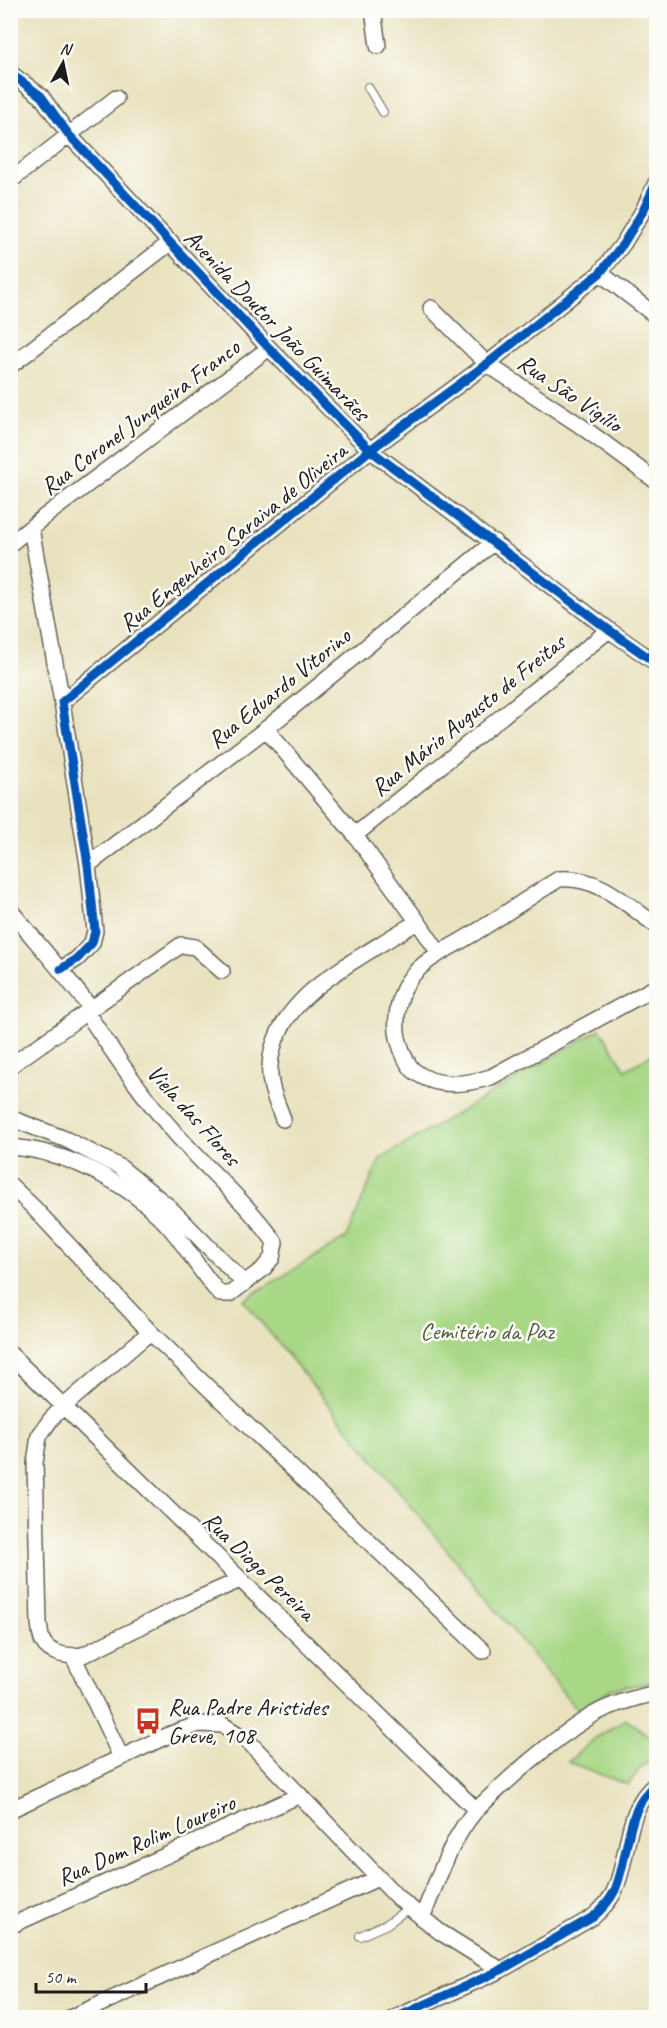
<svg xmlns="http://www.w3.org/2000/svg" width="667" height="2028" viewBox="0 0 667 2028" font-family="Caveat,sans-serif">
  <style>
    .green { fill: #a8d886; stroke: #627a51; stroke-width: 1.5 }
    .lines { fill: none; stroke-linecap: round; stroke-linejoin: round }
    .service-casing { stroke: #646155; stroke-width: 10 }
    .minor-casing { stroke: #646155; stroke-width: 18 }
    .service { stroke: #fff; stroke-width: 8 }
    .minor { stroke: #fff; stroke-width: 15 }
    .cycleway-casing { stroke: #fdfcf7; stroke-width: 13 }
    .cycleway { stroke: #0057b8; stroke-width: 9 }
    .labels { text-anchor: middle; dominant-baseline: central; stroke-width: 5; stroke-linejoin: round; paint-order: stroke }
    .street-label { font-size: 24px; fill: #1c1c1c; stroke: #fdfcf7 }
    .park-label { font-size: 24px; fill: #4d5e41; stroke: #fdfcf7 }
    .poi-label { font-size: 24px; fill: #1c1c1c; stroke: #fdfcf7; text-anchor: start }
  </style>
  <rect width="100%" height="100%" fill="#fdfcf7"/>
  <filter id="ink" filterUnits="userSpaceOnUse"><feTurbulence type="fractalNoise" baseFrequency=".0167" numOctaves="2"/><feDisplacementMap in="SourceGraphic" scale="12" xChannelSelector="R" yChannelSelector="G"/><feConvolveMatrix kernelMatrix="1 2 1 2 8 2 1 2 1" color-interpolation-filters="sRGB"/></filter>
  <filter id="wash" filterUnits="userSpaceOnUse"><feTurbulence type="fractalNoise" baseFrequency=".008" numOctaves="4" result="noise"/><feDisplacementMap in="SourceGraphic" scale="24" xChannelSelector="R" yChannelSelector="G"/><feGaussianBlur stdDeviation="1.35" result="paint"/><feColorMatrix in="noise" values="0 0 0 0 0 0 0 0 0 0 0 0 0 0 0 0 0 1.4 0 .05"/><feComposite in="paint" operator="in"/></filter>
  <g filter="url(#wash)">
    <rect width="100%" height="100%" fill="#e9e2bf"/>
    <!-- green -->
    <path class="green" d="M600,1029l26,41 30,-18v630l-46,7 -31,23 -336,-412 103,-62 34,-79z
      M626,1719l30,22v15l-15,11 -13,18 -60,-23 26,-23z"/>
  </g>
  <g filter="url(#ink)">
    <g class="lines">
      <!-- service casing -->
      <g class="service-casing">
        <path id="service" d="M368,87l15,25
          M360,1936l27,-12 23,-17"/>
      </g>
      <!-- minor casing -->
      <g class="minor-casing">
        <path id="minor" d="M373,10l5,36
          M10,73l31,23 28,39 200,213 101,102 239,180 47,33
          M10,181l106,-83
          M600,273l56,43
          M431,308l56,56 91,60 78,57
          M10,366l161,-124
          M31,528l31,174
          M10,544l34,-27 225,-169
          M266,729l89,106 63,87
          M355,835l254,-205
          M88,865l178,-136 228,-187
          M10,910c27,33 55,64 81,99l-81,57
          M656,925c-32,-22 -57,-49 -97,-46 -30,18 -58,38 -88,56 -21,13 -45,23 -60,42 -12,15 -17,42 -13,61 3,11 7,24 15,32 22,19 52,15 78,7l165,-90
          M61,969l16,-10 15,-16 3,-12 -7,-66 -26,-163 308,-252 117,-86 113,-91 23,-29 20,-33 13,-28
          M91,1009l90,-64 14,2 27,24
          M10,1118l55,21 55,28 48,39 76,77
          M283,1119c-6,-17 -15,-34 -13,-53 3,-53 52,-86 93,-111 18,-11 36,-23 55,-33l21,31
          M10,1147c60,4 129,41 166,88 15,19 27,41 44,59h10l33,-25 9,-11 3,-16c-29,-40 -66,-71 -99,-108 -34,-38 -61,-79 -89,-121
          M10,1185l23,22 117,125 333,319
          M150,1332l-87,75 -12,12 -12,17 -4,27 4,160c1,6 1,13 4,19 7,13 27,15 40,13l105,-52 52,-23
          M10,1354l466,456
          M73,1656l48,101
          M10,1810l161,-76 28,-10 24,1 24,15 150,157 43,35 61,38
          M422,1918c15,-36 28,-78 54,-108 36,-34 73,-68 115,-94 20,-12 43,-18 65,-23
          M10,1926l290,-131
          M70,2018l308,-140
          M395,2018l106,-48 92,-53c8,-7 16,-15 21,-25 16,-34 10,-84 42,-108"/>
      </g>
      <!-- service -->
      <use href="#service" class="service"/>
      <!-- minor -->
      <use href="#minor" class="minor"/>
      <!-- cycleway casing -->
      <g class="cycleway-casing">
        <path id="cycleway" d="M10,73l31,23 28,39 200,213 101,102 239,180 47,33
          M61,969l16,-10 15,-16 3,-12 -7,-66 -26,-163 308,-252 117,-86 113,-91 23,-29 20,-33 13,-28
          M395,2018l106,-48 92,-53c8,-7 16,-15 21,-25 16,-34 10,-84 42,-108"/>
      </g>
      <!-- cycleway -->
      <use href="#cycleway" class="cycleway"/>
    </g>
  </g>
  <!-- icons -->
  <defs>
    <g id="bus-bare" transform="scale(2.07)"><path d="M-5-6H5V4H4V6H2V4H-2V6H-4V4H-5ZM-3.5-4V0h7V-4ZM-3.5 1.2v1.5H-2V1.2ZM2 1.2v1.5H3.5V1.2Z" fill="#c8321e" stroke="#fdfcf7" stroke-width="2.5" paint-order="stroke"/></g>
  </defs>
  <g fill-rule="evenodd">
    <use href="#bus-bare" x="148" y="1721"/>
  </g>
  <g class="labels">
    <!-- street labels -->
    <g class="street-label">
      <text transform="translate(277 325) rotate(46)">Avenida Doutor João Guimarães</text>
      <text transform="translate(570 393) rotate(34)">Rua São Vigílio</text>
      <text transform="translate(140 417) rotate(-37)">Rua Coronel Junqueira Franco</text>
      <text transform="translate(233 537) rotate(-39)">Rua Engenheiro Saraiva de Oliveira</text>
      <text transform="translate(279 688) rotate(-39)">Rua Eduardo Vitorino</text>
      <text transform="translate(468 715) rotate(-39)">Rua Mário Augusto de Freitas</text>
      <text transform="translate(194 1115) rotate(48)">Viela das Flores</text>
      <text transform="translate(259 1566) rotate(44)">Rua Diogo Pereira</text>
      <text transform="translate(146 1840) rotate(-24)">Rua Dom Rolim Loureiro</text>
    </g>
    <!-- park labels -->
    <g class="park-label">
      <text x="487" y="1331">Cemitério da Paz</text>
    </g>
    <!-- poi labels -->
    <g class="poi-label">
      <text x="168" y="1707">Rua Padre Aristides<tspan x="168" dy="28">Greve, 108</tspan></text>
    </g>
  </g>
  <!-- margin -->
  <rect width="667" height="2028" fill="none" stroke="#fdfcf7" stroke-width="36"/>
  <!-- north arrow -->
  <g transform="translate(63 63) rotate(9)" stroke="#fdfcf7" stroke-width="4.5" paint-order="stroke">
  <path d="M0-4.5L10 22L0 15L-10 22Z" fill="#1c1c1c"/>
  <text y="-9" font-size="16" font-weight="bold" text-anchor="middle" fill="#1c1c1c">N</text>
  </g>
  <!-- scale -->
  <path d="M36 1983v9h110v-9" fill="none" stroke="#1c1c1c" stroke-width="3"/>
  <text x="45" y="1983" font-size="18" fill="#1c1c1c" stroke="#fdfcf7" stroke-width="4.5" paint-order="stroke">50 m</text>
</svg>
